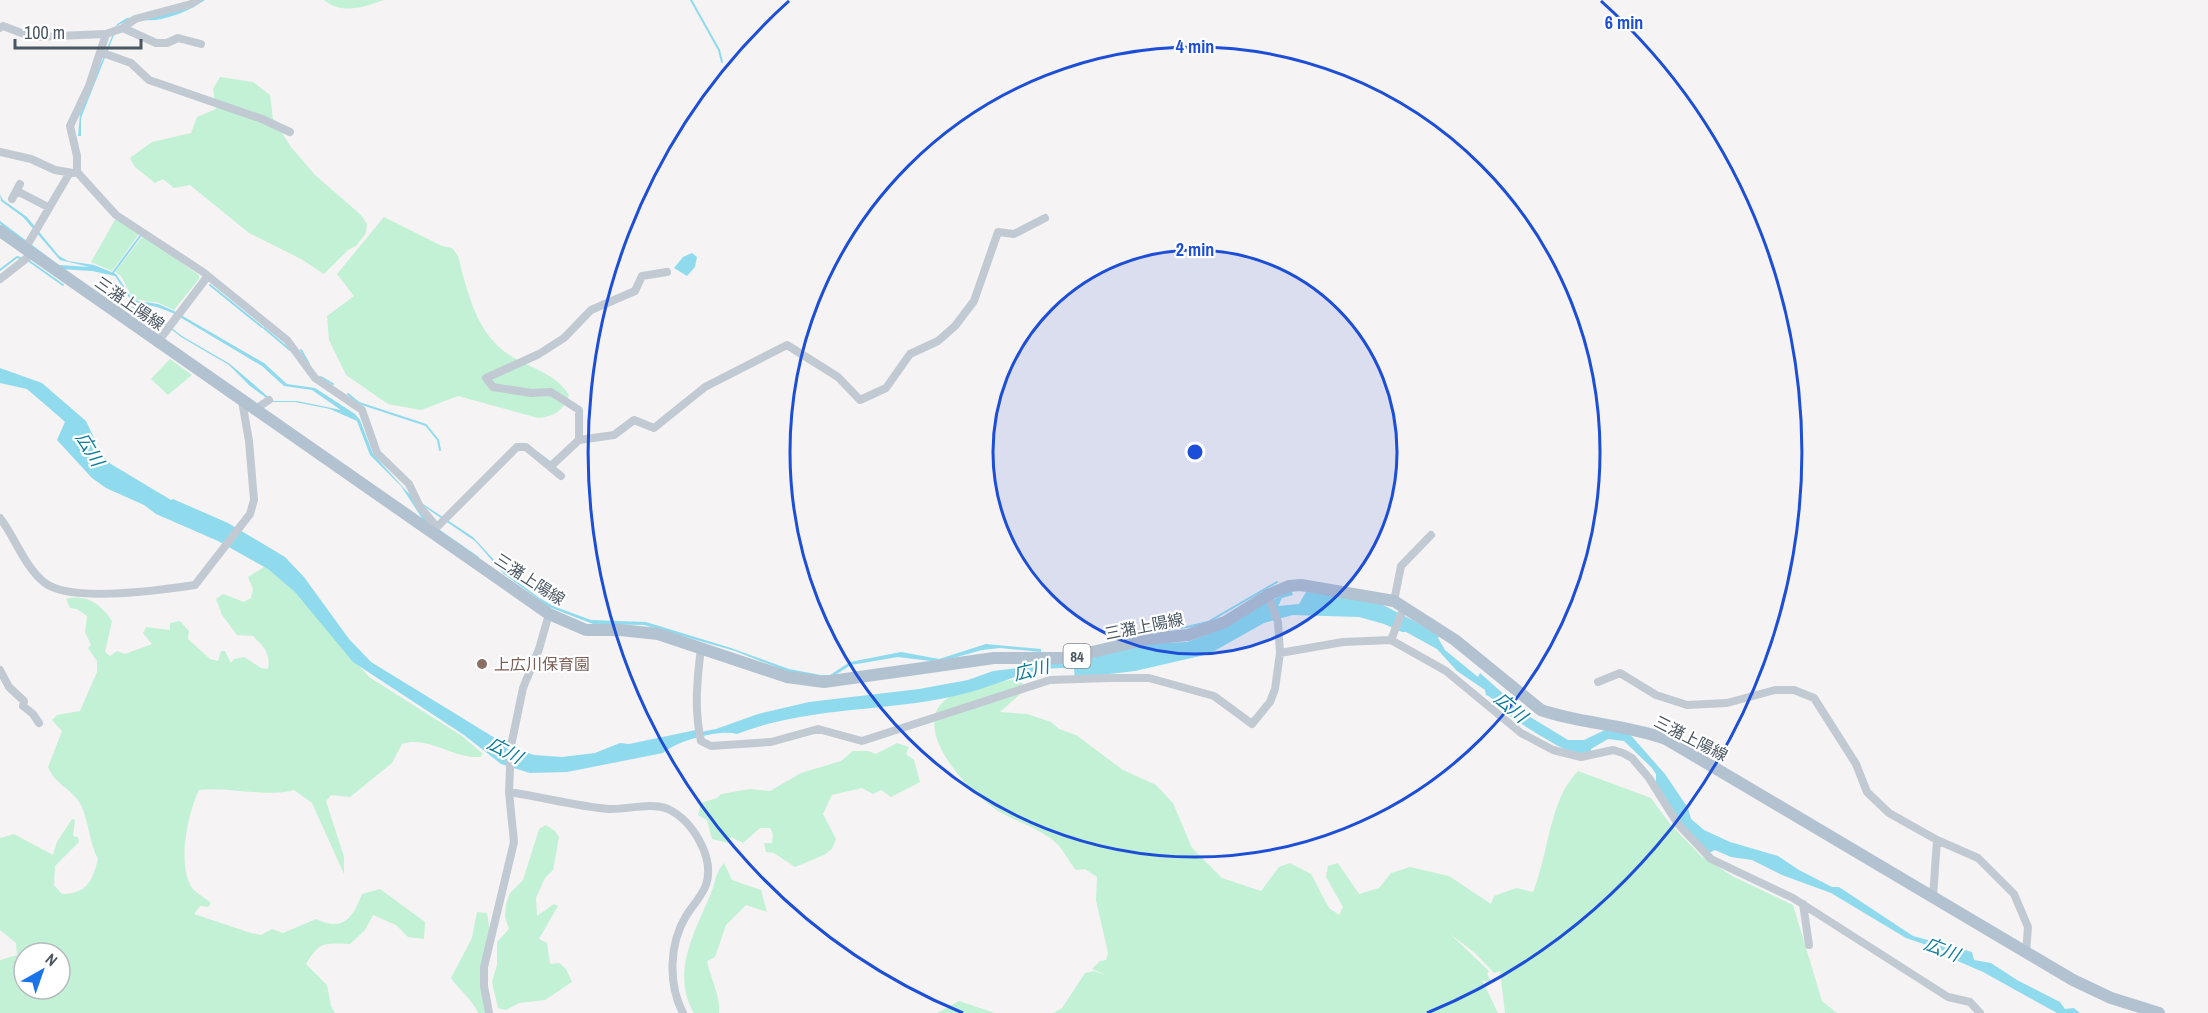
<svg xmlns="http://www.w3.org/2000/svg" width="2208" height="1013" viewBox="0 0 2208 1013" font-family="'Archivo Narrow','Noto Sans JP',sans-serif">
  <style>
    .green { fill: #c3f1d5; fill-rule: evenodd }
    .water { fill: #90daee }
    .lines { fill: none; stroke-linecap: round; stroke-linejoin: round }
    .stream { stroke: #90daee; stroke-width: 2 }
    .minor { stroke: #c1cad2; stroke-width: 8 }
    .primary { stroke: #b3c2d1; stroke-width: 12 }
    .ring { fill: none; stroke: #1d4ed8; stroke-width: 3 }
    .education-dot { fill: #8d6e63; stroke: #fff; stroke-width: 2 }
    .labels { text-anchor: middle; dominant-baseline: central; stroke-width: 4.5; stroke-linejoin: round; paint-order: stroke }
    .shield { fill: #fff; stroke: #808990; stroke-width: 1.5 }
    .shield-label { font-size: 15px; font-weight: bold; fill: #4a5661 }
    .street-label { font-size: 16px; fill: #4a5661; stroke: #fff }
    .education-label { font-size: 16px; fill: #785e54; stroke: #fff; text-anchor: start }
    .water-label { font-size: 18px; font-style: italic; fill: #0c7c9b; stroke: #fff }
    .centre { fill: #1d4ed8; stroke: #fff; stroke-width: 3 }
    .ring-label { font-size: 18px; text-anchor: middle; font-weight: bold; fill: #1d4ed8; stroke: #fff; stroke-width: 4.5; stroke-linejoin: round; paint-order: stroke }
  </style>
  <rect width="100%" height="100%" fill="#f5f3f3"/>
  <!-- green -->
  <path class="green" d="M324,0h60c-20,7 -42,15 -60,0z
    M220,77l33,5 17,13 3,24 18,28 24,28 46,40 6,9 -1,9 -10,13 -8,4 -24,24 -23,-15 -52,-26 -59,-48 -16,3 -11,-9 -8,4 -20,-16 -5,-9 22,-16 39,-9 6,-16 19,-8 -3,-20z
    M384,217l58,29 10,2 6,8c11,42 20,85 62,105 19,10 37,15 49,34 -5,15 -15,22 -31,23l-80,-22 -37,14 -33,-6 -42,-29 -17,-35 -2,-24 27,-20 -17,-22z
    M116,218l23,16 -27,37 -21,-9z
    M143,236l56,39v4l-25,31 -15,-7 -26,-4 -12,-23 -6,-4z
    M170,359l22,16 -24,20 -17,-16z
    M269,564l62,63 14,23 24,27 93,59 21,18 -3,3c-27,2 -52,-22 -78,-13l-10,19 -42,34 -19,-2 -5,6 18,56v17l-32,-71 -18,-13c-30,8 -64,-4 -95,0 -11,22 -23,78 -6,99 4,5 13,9 18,14l-3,4 -8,-1 -6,8 57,19 10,2 11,-6 11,4 33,-14c27,13 37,-1 46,-25l18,-5 45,33 -1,17 -16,-2 -12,-12 -23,-10 -8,15 -15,14c-26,-1 -30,-3 -44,20l21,21 4,21 4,7h-335v-53l17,-5 -1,-12 -16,-13v-92l14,-4 39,21 4,-13 15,-23 3,1 -2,16 5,1 1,5 -24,24 -1,19 8,9c24,0 30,-12 36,-35 -9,-17 -9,-37 -17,-54 -9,-17 -26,-20 -33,-38l14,-36 -10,-11 5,-5 23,-4 17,-39v-11l-9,-13 3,-3 -6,-13 2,-16 -10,-7 -7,-1 -4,-9c20,-6 36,6 46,22l-7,31 5,4 7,-5 8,3 27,-10 -9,-11 3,-6 24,3v-7l10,-2 9,10 -1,8 22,20 8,2 3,-10h4l6,12 3,-4 10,-2 17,11 7,1c3,-16 -4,-22 -15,-33l-16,-1 -15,-20 -6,-16 7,-5 21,8 7,-4 2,-9 -5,-12zM24,953h36v36h-36z
    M1017,679l10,9 -27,24 27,2 24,8 8,7 17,6 47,35 33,15 17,18 19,45 30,30 39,13 18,-24 11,-4 21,11 18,34 10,7 4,-8 -17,-30 2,-11 10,-3 21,31 20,-6 12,-15 19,-6 39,9 42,28 3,-8 22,-8 17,4c16,-39 16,-92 45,-121l73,27 19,26 31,32 33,21 59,28 29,96 15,12h-332l-5,-42 -6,2 -19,-20 -25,-19 39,37 -2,3 5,9 -10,-3 16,33h-445l9,-5 23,-35 9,-2 12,4 -14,-6 8,-8 6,-1 2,-7 -12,-53 1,-23 -12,-8 -9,1c-8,-9 -13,-22 -22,-29 -17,-13 -34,-18 -52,-28 -28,-15 -88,-77 -61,-109 16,-19 52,-21 76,-25z
    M897,743l12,4 -3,7 8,6 6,22 -29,15 -10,-7 -8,4 -11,-6 -30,7 -9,19 13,25 -4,10 -8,6 -29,12 -21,-14 -8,-1 -2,-9h8l1,-9 -3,-6h-10l-17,15 -12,-6 -3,6 -16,-4 -5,-19 -9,-5 3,-12 16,-5 4,-4 29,-5 20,2 31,-18 40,-12 12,-10h15l8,3z
    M546,825l9,6 4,6 -6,33 -8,8 -9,20 1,18 17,-12 4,2 -19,33 8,4 3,21 9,-1 7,6 6,13 -27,18 -26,3 -13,7 -8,-2 -6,-26 5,-17v-23l12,-13 -4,-12 1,-13 4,-11 13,-13 16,-51z
    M724,863l8,17 29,10 6,22 -21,-7 -20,20 -11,32 -8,4c3,16 14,36 12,52h-25c-24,-40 2,-83 17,-120 5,-12 4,-20 13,-30z
    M477,912l10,1c5,22 0,44 0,67 0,12 6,21 5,33h-14c-5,-13 -18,-22 -27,-35l21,-40z
    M959,1001l36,12h-58z"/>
  <!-- water -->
  <path class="water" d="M200,0h5c-14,10 -32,17 -49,20 -14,1 -25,-2 -38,5l-37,93v18h-3l2,-22 37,-90 10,-6 28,-1z
    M0,194l3,6 24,17 32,39 9,5 26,4 22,9 17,26 25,4 16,7 90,52 23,21 28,4 40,26 5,6 13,34 38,42 62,41 34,37 31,23 15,9 38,14 55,2 85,26 58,21 32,6h9l20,-13 51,-10 38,7 47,-15 55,5v3l-41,-4 -18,2 -43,12 -41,-5 -47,8 -19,12 -41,-4 -56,-22 -91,-26 -51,-1 -44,-17 -45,-33 -29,-33 -62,-42 17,24 49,34 -1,2 -53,-36 -24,-37 -31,-31 -13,-34 -27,-12 -35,-7h-23l-22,-16 -21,-21 -48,-28 -28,-22 -56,-19 57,18 28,22 48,28 43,37h24l44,9 -29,-20 -28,-4 -22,-20 -89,-53 -16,-6 -25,-5 -17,-26 -23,-5 -32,-2 -60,-45v-3l59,44 31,2 -30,-7 -37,-43 -22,-16z
    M692,253l5,4 -2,10 -8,9 -13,-8 9,-11z
    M0,368l42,15 44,38 16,34 9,9 60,36 2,-1 55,24 57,34 19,20 45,62 22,23 137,84 26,9 28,2 33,-4 25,-10 9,1 67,-14 5,2 15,-3 42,-15 51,-12 110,-13 49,-9 25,-9 89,-11 61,-16 44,-2 27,-10 49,-29h5l23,-13 2,5 -11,3 -4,8 21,-2 7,-12 65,7 69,35 -2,4 7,12 33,27 2,-4 47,42 41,25h16l25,-12 18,3 38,43 23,34 3,11 13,11 26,12 48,14 21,14 33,17h7l74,49 59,16 2,8 17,3 26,17 43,22 5,7 9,-1 6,5h-23l-74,-41 -30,-13 -6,-7 -41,-14 -75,-45 -49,-18 -30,-15 -21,-3 -16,-7 -6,3 -32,-35 -21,-34v-10l-5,-7 -27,-26 -16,-2 -17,10v3c-4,1 -10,2 -14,2 -11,-1 -63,-34 -74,-43 -6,-5 -9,-13 -17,-16l-1,-5 -28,-19 -20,-22 -31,-17h-4l-18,-8 -25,-7 -66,-2 -29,8 -55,31 -74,17 -60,7 -1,-9c-37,-6 -72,15 -107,24 -76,20 -156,12 -230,41 -18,-5 -60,7 -74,19l-96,19 -37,1 -29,-9 -37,-29 -111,-73 -58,-70 -27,-23 -50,-28 -62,-27 -12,-9 -38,-17 -14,-10 -35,-38 8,-18 -2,-2 -36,-31 -27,-6z"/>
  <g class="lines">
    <!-- stream -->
    <path class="stream" d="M691,0l28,50 3,12
      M29,261l34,24
      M0,270l17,-13 6,2
      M112,274l29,-39
      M210,285l52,42
      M264,328l26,22
      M301,350l8,14
      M321,377l12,7
      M348,394l11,9 67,22 12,15 2,10
      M538,453l12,9
      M1143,632l44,-5 21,-5 69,-40"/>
    <!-- minor -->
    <path class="minor" d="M0,28l3,-2 29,11 74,-3 17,-6 12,-9 56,-15 6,-4
      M123,28l33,15h11l11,-5 23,6
      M106,34l-17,52 -19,40 7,30v16l39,43 87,57 84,68 28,38 47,32 15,43 32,31 11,23 17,20
      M100,52l31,11 18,17 113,39 28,13
      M0,152l31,7 24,11 18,3
      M17,191l31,16
      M12,199l8,-15
      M25,249l44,-75
      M0,279l32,-25
      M157,343l50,-66
      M254,410l15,-10
      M579,440v-30l-28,-18 -20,1 -38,-6 -7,-9 53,-24 25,-16 27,-28 44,-19 7,-15 25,-4
      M551,466l28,-26 35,-5 20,-15 20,8 51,-41 82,-42 51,32 22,23 26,-12 24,-34 28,-13 17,-15 19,-25 24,-69 16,2 31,-16
      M0,518c15,19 25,50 45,65 27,20 117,7 150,2l55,-71 4,-14 -5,-59 -7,-40
      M434,530l83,-83h9l35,29
      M1394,601l7,-35 30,-31
      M1391,640l13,-33
      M701,648c-4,32 -7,62 0,93l10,5 60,-4 47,-13 44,12 188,-61 59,-2h40l65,18 38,28 18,-22 5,-13 5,-36 -2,-31 -10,-27
      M1280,653l63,-11 48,-2 55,31 75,62 32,17 28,7 32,-7 10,3 9,5 17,20 29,46 33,35 82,39 155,99 22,5 10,11
      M0,670l9,17 15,14 -1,5 10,8 6,9
      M1598,682l22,-9 36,22 31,10 40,-2 48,-13h19l20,8 42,66 11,28 22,21 48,27 41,18 36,36 14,33 -2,26
      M509,792c33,5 66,14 99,17 18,1 43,-7 60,0 25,12 47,49 38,76 -4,11 -14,21 -20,31 -17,28 -18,68 -3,97
      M1933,897l4,-57
      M1803,904l6,41
      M489,1013l-5,-27v-19l30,-125 -5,-50 2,-46 12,-58 16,-39 10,-35"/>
    <!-- primary -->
    <path class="primary" d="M0,231l549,383 37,16h34l38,4 129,43 37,5 170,-24h72l82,-19 40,-4 37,-13 43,-27 21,-9 12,-1 93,16 61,39 86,70c40,14 84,14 125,29l407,241 38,18 48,15"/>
  </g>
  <!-- distance rings -->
  <circle cx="1195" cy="452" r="202" fill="#1d4ed8" fill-opacity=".12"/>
  <g class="ring">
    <circle cx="1195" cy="452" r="202"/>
    <circle cx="1195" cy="452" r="405"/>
    <path d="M963 1013A607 607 0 0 1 789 1M1601 1A607 607 0 0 1 1427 1013"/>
  </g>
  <!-- markers -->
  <circle class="education-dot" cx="482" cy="664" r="6"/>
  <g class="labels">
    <!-- shield labels -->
    <rect class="shield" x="1063.5" y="644" width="27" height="24" rx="4.5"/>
    <g class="shield-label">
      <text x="1077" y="656">84</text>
    </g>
    <!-- street labels -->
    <g class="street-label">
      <text transform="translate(130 303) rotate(35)">三潴上陽線</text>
      <text transform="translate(530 579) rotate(33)">三潴上陽線</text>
      <text transform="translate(1144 626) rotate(-11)">三潴上陽線</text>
      <text transform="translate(1691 738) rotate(27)">三潴上陽線</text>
    </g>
    <!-- education labels -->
    <g class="education-label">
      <text x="494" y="664">上広川保育園</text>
    </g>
    <!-- water labels -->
    <g class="water-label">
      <text transform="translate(90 449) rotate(59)">広川</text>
      <text transform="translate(1031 670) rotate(-13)">広川</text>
      <text transform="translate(1511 707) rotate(40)">広川</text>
      <text transform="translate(505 750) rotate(28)">広川</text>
      <text transform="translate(1942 949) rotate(21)">広川</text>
    </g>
  </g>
  <circle cx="1195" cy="452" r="9" class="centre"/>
  <g class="ring-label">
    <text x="1624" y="29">6 min</text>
    <text x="1195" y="53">4 min</text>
    <text x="1195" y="256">2 min</text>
  </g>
  <!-- north arrow -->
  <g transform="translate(42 971) rotate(40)"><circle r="28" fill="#ffffff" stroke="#b7bbc0" stroke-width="1.5"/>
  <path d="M0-4.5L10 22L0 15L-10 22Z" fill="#1a73e8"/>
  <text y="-9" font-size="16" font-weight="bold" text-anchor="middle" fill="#4a5661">N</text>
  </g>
  <!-- scale -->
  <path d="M15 39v9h126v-9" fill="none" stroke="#4a5661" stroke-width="3"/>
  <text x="24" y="39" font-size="18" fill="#4a5661" stroke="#ffffff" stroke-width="4.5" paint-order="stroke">100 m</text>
</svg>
